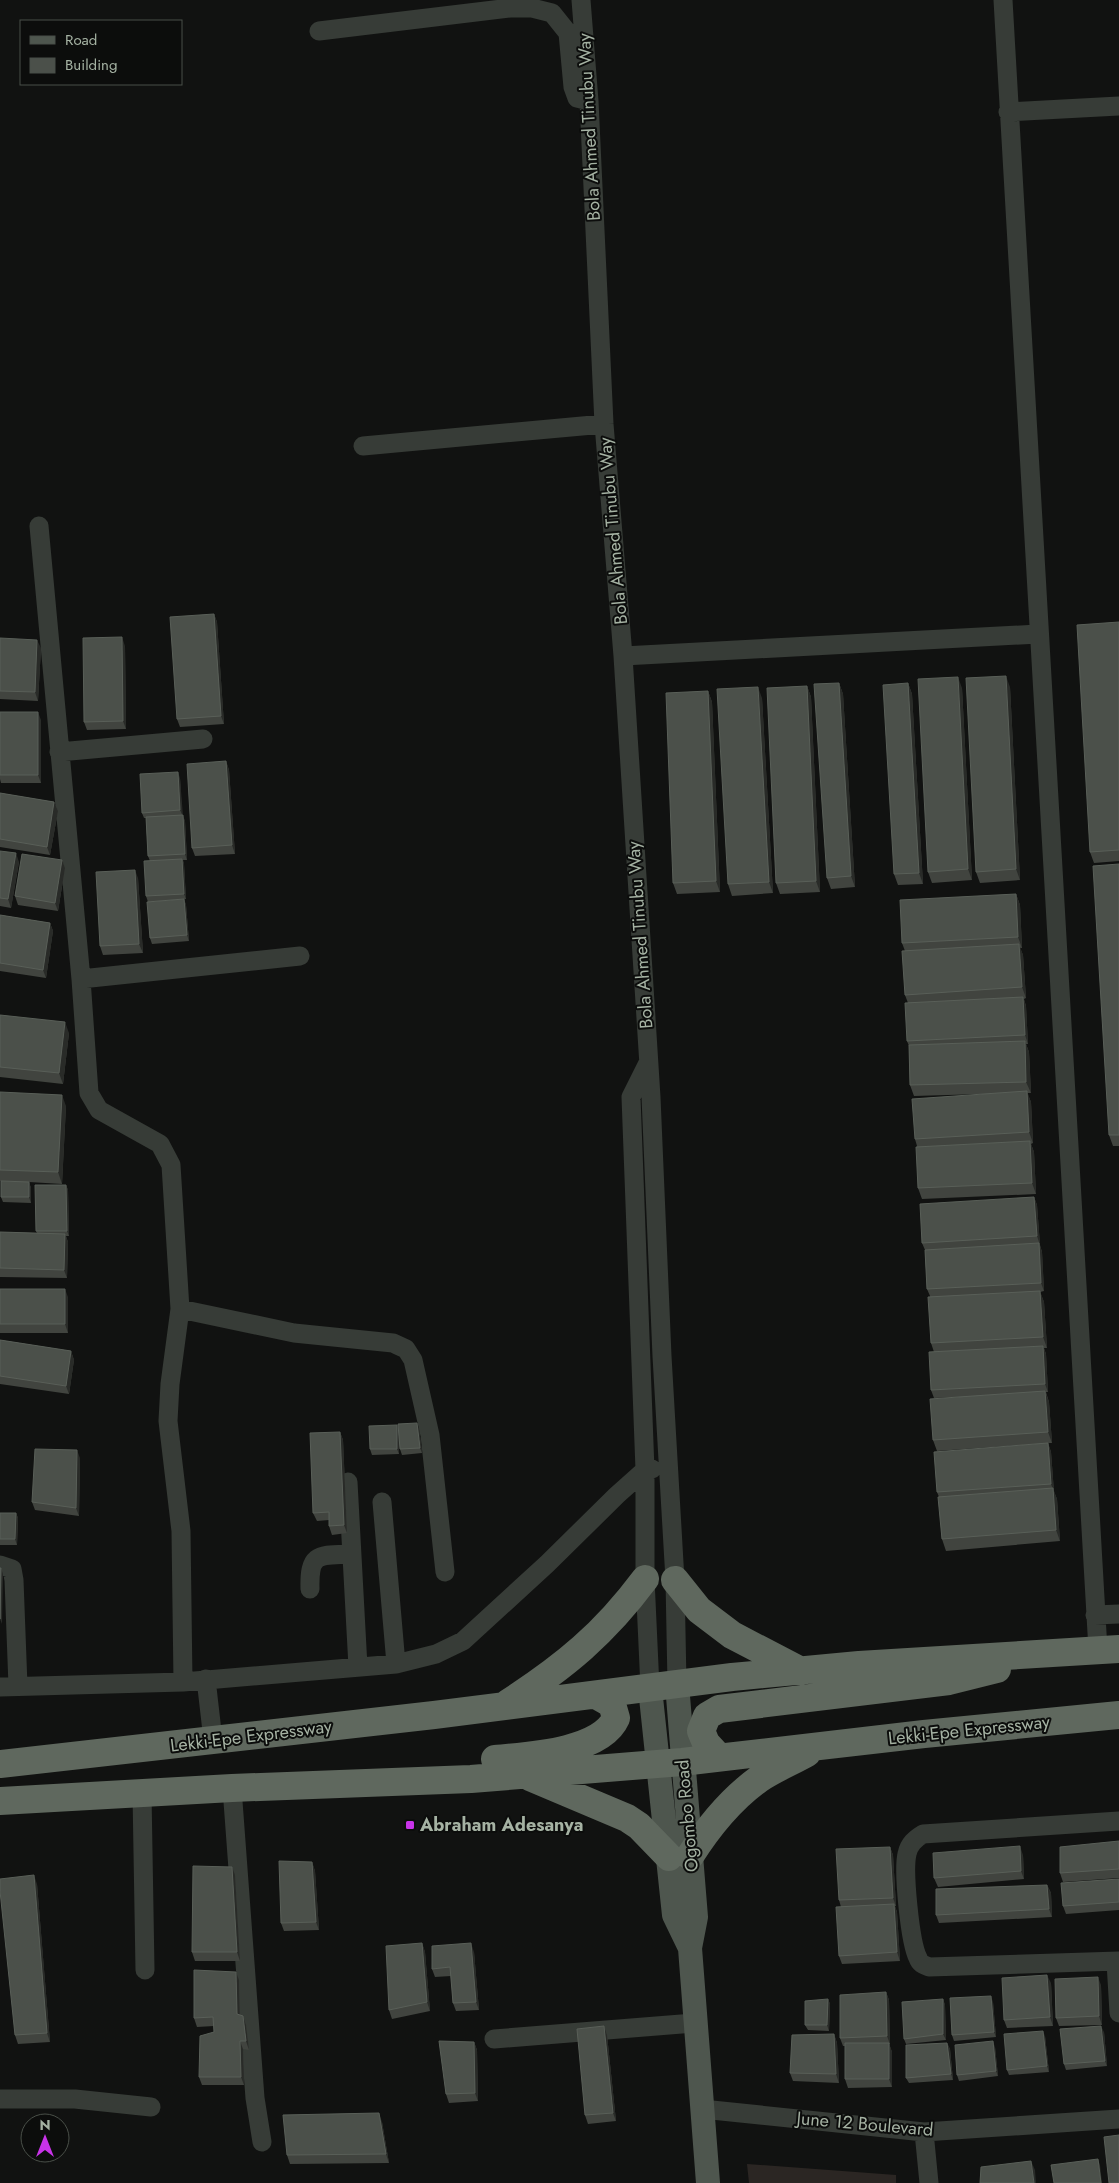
<svg xmlns="http://www.w3.org/2000/svg" width="1119" height="2183" viewBox="0 0 1119 2183" font-family="Jost,sans-serif">
  <style>
    .green { fill: #2b2623 }
    .lines { fill: none; stroke-linecap: round; stroke-linejoin: round }
    .minor { stroke: #373c37; stroke-width: 19 }
    .major { stroke: #4e564e; stroke-width: 24 }
    .highway { stroke: #5f685e; stroke-width: 28 }
    .wall { fill: #41443f }
    .shaded-wall { fill: #292b28 }
    .building { fill: #4b504a; stroke: #595f58 }
    .poi-dot { fill: #c833e8; stroke: #0c0d0c; stroke-width: 2 }
    .labels { text-anchor: middle; dominant-baseline: central; stroke-width: 4; stroke-linejoin: round; paint-order: stroke }
    .street-label { font-size: 18px; fill: #a5b2a3; stroke: #0c0d0c }
    .poi-label { font-size: 18px; font-weight: bold; fill: #a5b2a3; stroke: #0c0d0c; text-anchor: start }
  </style>
  <rect width="100%" height="100%" fill="#111211"/>
  <!-- green -->
  <path class="green" d="M747,2164l149,11v8h-147z"/>
  <g class="lines">
    <!-- minor -->
    <path class="minor" d="M581,0l8,101 15,323 19,232 28,441 11,259 13,224 2,104
      M1003,0l95,1650
      M319,31l191,-23h22l20,5 16,20 5,54 4,11 12,3
      M1008,112l111,-6
      M363,446l241,-22
      M39,526l42,453 8,114 10,17 61,34 11,21 9,144 -10,75 -2,37 13,110 2,151
      M623,656l415,-22
      M59,752l144,-13
      M81,979l219,-23
      M648,1063l-17,34 14,373v109l5,109
      M180,1309l114,24 99,10 13,6 7,11 17,75 15,137
      M348,1482l10,185
      M382,1502l14,162 40,-10 27,-13 84,-77 70,-69 28,-25 7,-1
      M0,1565l12,4 2,11 4,106
      M310,1589c-1,-36 8,-34 40,-35
      M1095,1615l24,-1
      M206,1679l7,61
      M0,1687l183,-5 213,-18
      M232,1788l23,310 7,44
      M142,1793l3,177
      M1119,1821l-196,13c-8,5 -14,10 -16,20 -4,17 3,89 11,104 2,6 6,7 11,9l190,-6
      M1116,1962l3,51
      M494,2039l200,-16
      M0,2099h75l76,8
      M702,2109l222,23 195,-13
      M924,2132l5,51"/>
    <!-- major -->
    <path class="major" d="M677,1684l19,233 -6,31 18,235
      M650,1688l24,227 16,33"/>
    <!-- highway -->
    <path class="highway" d="M675,1580l24,30 33,25 69,36
      M508,1703c57,-37 96,-69 137,-124
      M718,1756l-12,-13 -5,-12 6,-15 12,-7 230,-28 48,-12
      M495,1759c33,-3 106,-7 121,-41l-4,-14 -16,-9
      M0,1764l434,-49 298,-38 127,-12 260,-16
      M530,1777l97,41 12,8 30,31
      M0,1801l232,-13 239,-9 211,-17 242,-28 195,-19
      M690,1856c19,-30 41,-57 69,-77 15,-10 32,-17 48,-26"/>
  </g>
  <!-- wall -->
  <path class="wall" d="M214,614l3,8 7,102 -44,3 -3,-8z
    M1119,622v239l-25,2 -4,-11z
    M0,638l41,10 -3,53 -38,-2z
    M125,646l1,83 -39,1 -3,-8z
    M839,683l4,11 12,193 -24,2 -4,-11z
    M908,683l4,11 11,190 -25,1 -4,-11z
    M807,686l4,11 9,195 -40,2 -4,-11z
    M1010,687l10,193 -40,3 -4,-11z
    M962,688l10,192 -40,3 -4,-11z
    M708,691l4,11 8,190 -43,2 -4,-11z
    M762,698l11,195 -41,3 -4,-12z
    M0,712l41,8v63h-40l-1,-4z
    M226,761l3,9 6,84 -40,2 -3,-8z
    M180,778l2,37 3,6 2,39h-4l1,4 2,35 -38,3 -2,-6 4,-35 -2,-5 -2,-38h-2l-2,-5z
    M0,793l54,9 4,9 -8,44 -50,-8z
    M0,851l19,11 -8,46 -11,-2z
    M62,860l3,8 -7,43 -40,-6 -3,-9z
    M1119,864v282h-6l-4,-11z
    M138,878l5,75 -40,2 -3,-9z
    M1016,894l4,11 2,43h-2l3,7 3,43 -2,1 2,7 2,38h-2l3,8 2,41h-4l4,9 2,41 -2,1 3,8 2,42 -114,5 -4,-11 -1,-42 -2,-7 67,-45 -68,2 -4,-11 -1,-39 -2,-5 1,-38 -3,-8v-44l-3,-8z
    M184,899l2,6 3,36 -37,3 -2,-6z
    M0,915l50,8 3,8 -7,47 -46,-7z
    M0,1015l69,18 -6,51 -63,-7z
    M0,1092l66,14 -4,78 -33,-2 2,6v15l-28,-1 -2,-5 19,-15 -20,-1z
    M66,1185l2,5 1,46h-3l2,6 -1,36 -67,-1v-45l37,1 -1,-2z
    M1034,1197l3,8 3,40 2,7 2,39 -4,1 4,10 3,46h-3l2,6 2,38h-2l3,10 3,41h-4l3,9 3,40 3,7 3,42 -114,10 -4,-12 -3,-42 -2,-5 100,-48 -100,7 -4,-11 30,-43 -29,1 -3,-8 3,-38 -3,-9 -1,-47 -3,-7 -2,-39 -3,-7z
    M0,1289l68,8v36h-68z
    M0,1340l71,11 3,9 -5,34 -69,-10z
    M419,1428l3,25 -20,2 -2,-6 -1,-14v19l-27,1 -2,-6 29,-19z
    M340,1432l3,8 4,93 -15,2 -3,-9v-6l-12,1 -4,-8z
    M80,1458l-1,58 -44,-6 -3,-8z
    M0,1513h16l2,5 -1,27h-17z
    M1119,1841v37l-56,4 -3,-9z
    M890,1847l3,8 3,51h-1l2,6 3,49 -58,3 -3,-8 2,-49 -2,-7z
    M1023,1855l1,24 -86,8 -4,-9z
    M312,1862l3,9 4,59 -35,1 -3,-8z
    M235,1875l5,86h-45l-3,-9z
    M1119,1879v31l-53,4 -3,-8z
    M37,1884l13,158 -32,2 -3,-9z
    M1047,1885l4,8 1,24 -113,6 -3,-8z
    M422,1943l3,9 5,59 -38,8 -3,-9z
    M474,1952l5,58 -23,1 -3,-8 -2,-27 -16,1 -3,-8z
    M239,1980l1,35 3,1 3,9 3,25 -6,-1 1,36h-42l-3,-8 15,-45v-6l-17,1 -3,-9z
    M1051,1983l2,43 -46,2 -3,-8z
    M1101,1985l1,40 -43,1 -3,-8z
    M886,1992l3,8 1,44h-1l3,8v35l-44,1 -3,-9v-33h-2l-3,-8z
    M828,1999l2,5 -1,27 -21,-1 -3,-5z
    M943,1999l2,6 1,35 -40,4 -2,-5z
    M993,2002l3,35 -42,4 -2,-6z
    M604,2026l3,9 9,86 -28,3 -3,-9z
    M1104,2032l3,34 -41,4 -2,-6z
    M834,2034l3,9 2,40 -46,-2 -3,-8z
    M1045,2036l4,36 -40,3 -2,-5z
    M474,2042l3,8 1,51 -29,2 -3,-9z
    M947,2043l3,6 3,31 -44,3 -3,-5z
    M995,2047l3,29 -39,5 -2,-6z
    M382,2122l7,41 -99,1 -3,-9z"/>
  <!-- shaded-wall -->
  <path class="shaded-wall" d="M214,614l3,8 7,102 -3,-8z
    M122,637l3,9 1,83 -3,-8z
    M37,640l4,8 -3,53 -3,-9z
    M1006,676l4,11 10,193 -4,-11z
    M958,677l4,11 10,192 -4,-11z
    M839,683l4,11 12,193 -4,-11z
    M908,683l4,11 11,190 -4,-11z
    M807,686l4,11 9,195 -4,-11z
    M758,687l4,11 11,195 -4,-11z
    M708,691l4,11 8,190 -4,-11z
    M38,712l3,8v63l-3,-8z
    M226,761l3,9 6,84 -3,-9z
    M178,772l2,6 3,38 -3,-6z
    M54,802l4,9 -8,44 -3,-8z
    M183,815l2,6 2,39 -2,-6z
    M16,853l3,9 -8,46 -3,-9z
    M182,859l2,5 2,35 -2,-5z
    M62,860l3,8 -7,43 -3,-8z
    M135,870l3,8 5,75 -4,-9z
    M1016,894l4,11 2,43 -4,-11z
    M184,899l2,6 3,36 -2,-6z
    M50,923l3,8 -7,47 -3,-8z
    M1019,944l4,11 3,43 -4,-11z
    M1023,997l3,9 2,38 -3,-9z
    M65,1022l4,11 -6,51 -4,-11z
    M1025,1041l4,11 2,41 -5,-11z
    M1027,1091l4,11 2,41 -4,-11z
    M62,1095l4,11 -4,78 -4,-12z
    M1030,1141l4,11 2,42 -4,-11z
    M29,1182l2,6v15l-2,-6z
    M66,1185l2,5 1,46 -2,-5z
    M1034,1197l3,8 3,40 -3,-9z
    M65,1234l3,8 -1,36 -3,-8z
    M1039,1243l3,9 2,39 -3,-8z
    M65,1289l3,8v36l-3,-9z
    M1040,1291l4,11 3,46 -4,-11z
    M1043,1346l3,8 2,38 -3,-8z
    M71,1351l3,9 -5,34 -3,-8z
    M1045,1391l4,11 3,41 -4,-11z
    M417,1423l2,5 3,25 -2,-5z
    M397,1425l2,6v23l-2,-5z
    M340,1432l3,8 4,93 -3,-8z
    M1048,1443l3,9 3,40 -3,-8z
    M77,1450l3,8 -1,58 -3,-8z
    M1053,1488l4,11 3,42 -4,-11z
    M16,1513l2,5 -1,27 -2,-6z
    M1,1568l2,6 -1,50 -2,-5z
    M1020,1846l3,9 1,24 -3,-8z
    M890,1847l3,8 3,51 -3,-8z
    M312,1862l3,9 4,59 -3,-8z
    M232,1867l3,8 5,86 -3,-9z
    M34,1875l3,9 13,158 -3,-9z
    M1047,1885l4,8 1,24 -3,-8z
    M894,1904l3,8 3,49 -3,-9z
    M422,1943l3,9 5,59 -3,-9z
    M471,1943l3,9 5,58 -3,-8z
    M236,1972l3,8 1,43 -3,-9z
    M1047,1975l4,8 2,43 -3,-9z
    M1098,1977l3,8 1,40 -3,-9z
    M886,1992l3,8 1,44 -3,-8z
    M991,1996l2,6 3,35 -2,-5z
    M828,1999l2,5 -1,27 -2,-6z
    M943,1999l2,6 1,35 -3,-6z
    M243,2016l3,9 3,25 -3,-9z
    M604,2026l3,9 9,86 -3,-8z
    M1101,2026l3,6 3,34 -2,-5z
    M1043,2031l2,5 4,36 -2,-6z
    M834,2034l3,9 2,40 -3,-9z
    M240,2041l3,8 1,36 -3,-8z
    M993,2041l2,6 3,29 -2,-5z
    M474,2042l3,8 1,51 -3,-8z
    M889,2043l3,9v35l-3,-8z
    M947,2043l3,6 3,31 -2,-6z
    M379,2113l3,9 7,41 -3,-9z
    M1098,2159l2,6 2,18h-1z
    M1031,2161l4,9 1,13h-2z"/>
  <!-- building -->
  <path class="building" d="M214,614l7,102 -44,3 -7,-102z
    M1119,622v228l-29,2 -13,-227z
    M122,637l1,84 -39,1 -1,-84z
    M0,638l37,2 -2,52 -35,-1z
    M1006,676l10,193 -40,3 -10,-194z
    M958,677l10,192 -40,3 -10,-193z
    M839,683l12,193 -24,2 -13,-194z
    M908,683l11,190 -25,1 -11,-189z
    M807,686l9,195 -40,2 -9,-195z
    M758,687l11,195 -41,2 -11,-195z
    M708,691l8,190 -43,2 -7,-190z
    M0,712h38v63h-38z
    M226,761l6,84 -40,3 -5,-84z
    M178,772l2,38 -38,3 -2,-39z
    M0,793l54,9 -7,45 -47,-8z
    M183,815l2,39 -37,2 -2,-39z
    M0,851l16,2 -8,46 -8,-1z
    M22,854l40,6 -7,43 -40,-7z
    M182,859l2,35 -38,2 -2,-35z
    M1119,864v271h-10l-16,-269z
    M135,870l4,74 -39,2 -4,-74z
    M1016,894l2,43 -116,6 -2,-43z
    M184,899l3,36 -37,3 -3,-36z
    M0,915l50,8 -7,47 -43,-7z
    M1019,944l3,43 -117,8 -3,-44z
    M1023,997l2,38 -118,6 -2,-38z
    M0,1015l65,7 -6,51 -59,-6z
    M1025,1041l1,41 -116,3 -1,-40z
    M1027,1091l2,41 -114,7 -3,-40z
    M0,1092l62,3 -4,77 -58,-2z
    M1030,1141l2,42 -114,5 -2,-41z
    M1,1181l28,1v15h-28z
    M35,1185h31l1,46h-31z
    M1034,1197l3,39 -115,7 -2,-39z
    M0,1232l65,2 -1,36 -64,-2z
    M1039,1243l2,40 -114,6 -2,-39z
    M0,1289h65v35h-65z
    M1040,1291l3,46 -112,6 -3,-46z
    M0,1340l71,11 -5,35 -66,-10z
    M1043,1346l2,38 -114,6 -2,-38z
    M1045,1391l3,41 -115,8 -3,-41z
    M417,1423l3,25 -20,1 -2,-25z
    M397,1425v24h-27l-1,-23z
    M340,1432l4,93 -15,1v-14l-16,1 -3,-80z
    M1048,1443l3,41 -114,8 -3,-40z
    M35,1449l42,1 -1,58 -44,-6z
    M1053,1488l3,42 -114,9 -4,-42z
    M0,1513h16l-1,26h-15z
    M0,1568h1l-1,51z
    M1119,1841v28l-59,4v-26z
    M1020,1846l1,25 -87,7 -1,-25z
    M890,1847l3,51 -54,2 -3,-51z
    M279,1861l33,1 4,60 -35,1z
    M193,1866l39,1 5,85h-45z
    M34,1875l13,158 -32,2 -15,-144v-12z
    M1119,1879v23l-56,4 -2,-23z
    M1047,1885l2,24 -113,6v-26z
    M894,1904l3,48 -58,4 -3,-49z
    M422,1943l5,59 -38,8 -3,-64z
    M471,1943l5,59 -23,1 -3,-36 -18,2v-23z
    M194,1970l42,2 1,42 6,2 3,25h-6l1,36h-42l1,-41 14,-4 -1,-15 -19,1z
    M1047,1975l3,42 -46,3 -2,-42z
    M1098,1977l1,39 -43,2 -1,-39z
    M886,1992l1,44 -47,2v-43z
    M991,1996l3,36 -42,3 -2,-37z
    M828,1999l-1,26h-22v-24z
    M943,1999v35l-39,5 -2,-37z
    M604,2026l9,87 -28,2 -8,-86z
    M1101,2026l4,35 -41,3 -4,-35z
    M1043,2031l4,35 -40,4 -3,-36z
    M834,2034l2,40 -46,-1 2,-38z
    M439,2041l35,1 1,51 -29,1z
    M993,2041l3,30 -39,4 -2,-30z
    M845,2043h44v36h-44z
    M947,2043l4,31 -45,4v-33z
    M379,2113l7,41 -99,1 -4,-40z
    M1119,2135v48h-10l-5,-46z
    M1098,2159l3,24h-47l-3,-18z
    M1031,2161l3,22h-54l1,-16z"/>
  <!-- markers -->
  <rect class="poi-dot" x="405" y="1820" width="10" height="10" rx="2.5"/>
  <g class="labels">
    <!-- street labels -->
    <g class="street-label">
      <text transform="translate(589 127) rotate(-93)">Bola Ahmed Tinubu Way</text>
      <text transform="translate(613 531) rotate(-95)">Bola Ahmed Tinubu Way</text>
      <text transform="translate(640 935) rotate(-94)">Bola Ahmed Tinubu Way</text>
      <text transform="translate(969 1730) rotate(-6)">Lekki-Epe Expressway</text>
      <text transform="translate(251 1736) rotate(-7)">Lekki-Epe Expressway</text>
      <text transform="translate(687 1816) rotate(-95)">Ogombo Road</text>
      <text transform="translate(865 2124) rotate(5)">June 12 Boulevard</text>
    </g>
    <!-- poi labels -->
    <g class="poi-label">
      <text x="420" y="1825">Abraham Adesanya</text>
    </g>
  </g>
  <!-- legend -->
  <rect x="20" y="20" width="162" height="65" fill="#0c0d0c" stroke="#494f48"/>
  <rect x="30" y="36" width="25" height="8" fill="#4e564e" stroke="#494f48"/>
  <text x="65" y="45" font-size="15" fill="#a5b2a3">Road</text>
  <rect x="30" y="58" width="25" height="15" fill="#4b504a" stroke="#494f48"/>
  <text x="65" y="70" font-size="15" fill="#a5b2a3">Building</text>
  <!-- north arrow -->
  <g transform="translate(45 2138)"><circle r="24" fill="#0c0d0c" stroke="#494f48"/>
  <path d="M0-4L9 19L0 12L-9 19Z" fill="#c833e8"/>
  <text y="-8" font-size="14" font-weight="bold" text-anchor="middle" fill="#a5b2a3">N</text>
  </g>
</svg>
